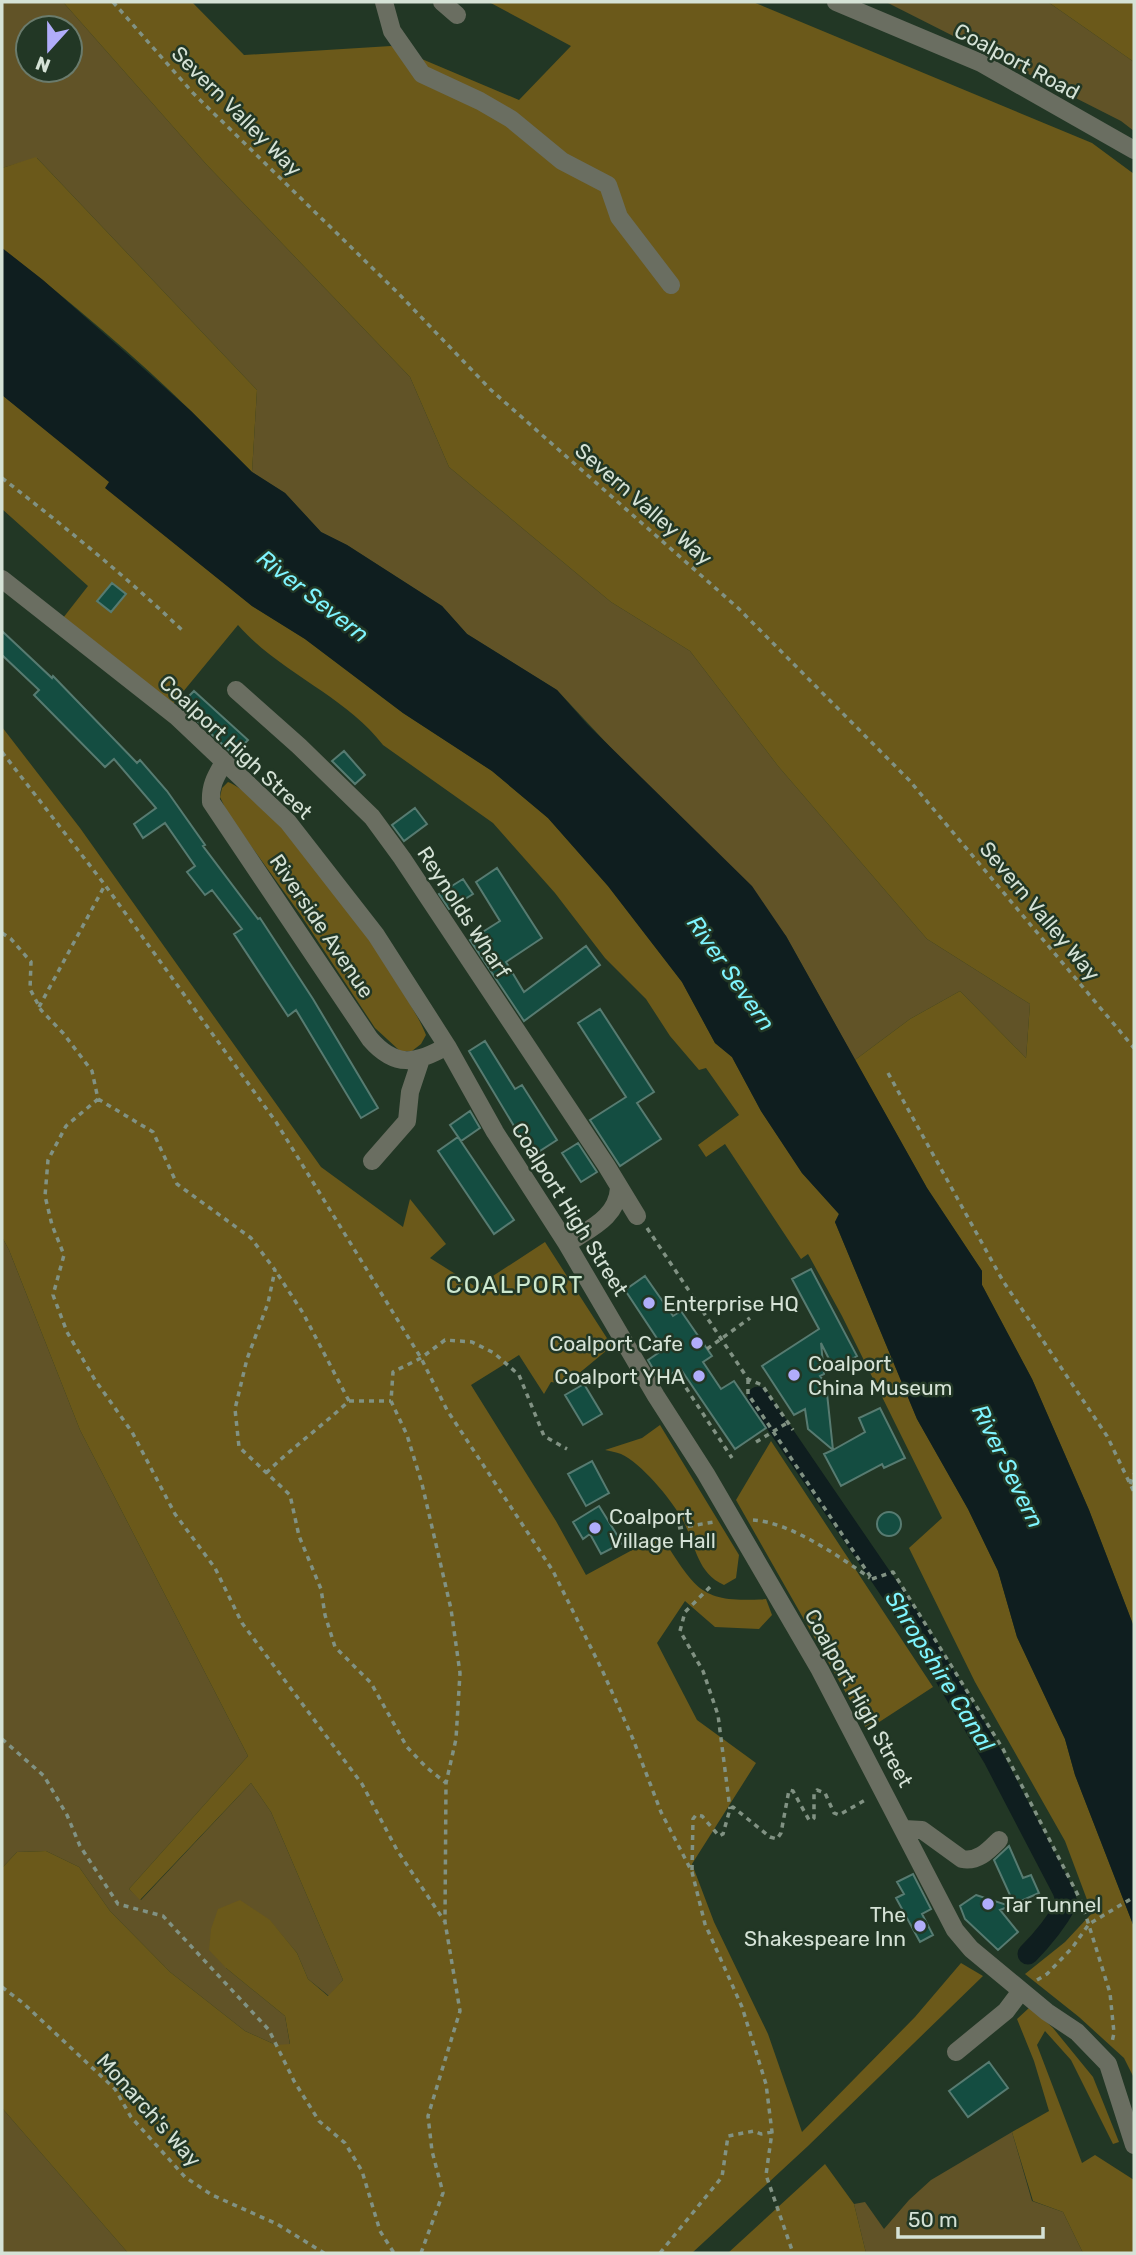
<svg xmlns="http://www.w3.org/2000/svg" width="1136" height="2255" viewBox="0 0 1136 2255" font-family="Rubik,sans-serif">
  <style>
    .green { fill: #615327; fill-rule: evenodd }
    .forest { fill: #6b591a }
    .water { fill: #0f1e1f }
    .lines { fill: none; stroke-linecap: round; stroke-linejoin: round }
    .canal { stroke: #0f1e1f; stroke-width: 21 }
    .building { fill: #144d41; stroke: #577b71; stroke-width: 2 }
    .path { stroke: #819283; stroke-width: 3.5; stroke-dasharray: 5 5; stroke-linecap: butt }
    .minor { stroke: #6a6e61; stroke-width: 18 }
    .poi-dot { fill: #b1adfa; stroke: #223725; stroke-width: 2.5 }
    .labels { text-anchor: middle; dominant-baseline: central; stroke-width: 5; stroke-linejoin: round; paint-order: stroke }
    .street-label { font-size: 21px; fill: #d5e2d6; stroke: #223725 }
    .poi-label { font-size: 21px; fill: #d5e2d6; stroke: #223725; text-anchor: start }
    .water-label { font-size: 23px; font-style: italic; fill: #7ff4fe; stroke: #223725 }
    .quarter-label { font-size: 24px; letter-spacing: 2px; fill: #cde8cf; stroke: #223725 }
  </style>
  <rect width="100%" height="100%" fill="#223725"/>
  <!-- green -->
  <path class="green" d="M2,2h61l143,162 204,213 39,90 162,135 79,49 88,115 149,173 103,65 -4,54 -66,-67 -50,28 -55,41 -69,-124 -229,-246 -90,-56 -25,-28 -95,-61 -26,-13 -36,-39 -33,-21 5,-82 -220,-232 -35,10zM28,28h42v42h-42z
    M886,2h162l86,60v69l-13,-10z
    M2,1237l7,13 71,180 168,326 -119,133 12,11 110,-117 20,29 72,168 -14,16 -21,-17 -11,-26 -27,-32 -30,-20 -14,67 59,48 5,29h-14l-31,-14 -75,-59 -60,-61 -31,-44 -33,-16 -29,1 -15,16z
    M2,2108l126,145h-126z
    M1012,2132l20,69 31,11 20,41h-217l-12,-49 11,-2 19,27 25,-29 22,-20z"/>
  <!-- forest -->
  <path class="forest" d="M63,2h129l52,53 147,-9 128,54 52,-54 -82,-44h264l339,141 42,31v1453l-45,-117 -57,-131 -50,-94v-14l-55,-83 -72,-128 55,-41 50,-28 66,67 4,-54 -103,-65 -149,-173 -88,-115 -79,-49 -162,-135 -39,-90 -204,-213z
    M1048,2h86v60z
    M36,157l221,233 -5,82c-20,-20 -40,-40 -60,-60 -58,-57 -126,-114 -190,-164v-80z
    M2,395l108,87 -4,6 146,118 53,33 98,74 89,58 56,47 60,68 74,96 33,61 17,14 29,54 41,62 37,41 -4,8 82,197 51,90 30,62 19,66 48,102 10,36 59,152v151l-10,-20 -45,-41 -54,-43 40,-32 27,-29 -27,-72 -90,-159 -66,-134 33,-30 -100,-202 -34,-62 -7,5 -76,-115 -19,13 -8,-12 41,-30 -33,-47 -7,2 -29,-34 -24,-37 -41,-41 -50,-65 -62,-70 -110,-78c-37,-49 -103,-72 -145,-120l-65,79 -110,-86 25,-32 -86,-77z
    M2,727l78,101 241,339 82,60 7,-28 36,45 -16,14 46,29 69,-45 67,104 -46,38 -15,-2 -7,12 -25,-39 -48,30 85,136 30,54 74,-40c36,52 37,69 106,64l6,16 -13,14 -44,-2 -30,-26 -28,42 40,77 59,43 -64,101 22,58 54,112 34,98 113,-115 46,-54 22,13 -175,170 -116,107h-564l-126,-145v-240l15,-16 29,-1 33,16 31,44 60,61 75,59 31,14 14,-1 -5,-28 -59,-48 -17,-18 2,-21 7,-20 22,-9 30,20 27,33 11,26 20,17 15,-16 -72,-168 -20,-29 -111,117 -11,-11 119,-133 -168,-326 -71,-180 -7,-13z
    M228,782c50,20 177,200 198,253l-5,9 -9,7h-12l-25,-23 -75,-114 -72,-100 -8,-17 2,-9z
    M660,1425l79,130 -3,23 -12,7c-29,-13 -28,-43 -43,-68 -11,-19 -40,-54 -60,-63 -5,-2 -11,-3 -16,-4l37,-12z
    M771,1441l162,246 -66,43 -131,-230z
    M1030,2007l23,21 40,49 26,65 -6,2 -42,-84 -26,-29 -8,14 45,118 13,-8 39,25v73h-51l-20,-41 -30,-11 -21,-69 37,-21 -15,-50 -17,-42z
    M825,2164l29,40 12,49h-138z"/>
  <!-- water -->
  <path class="water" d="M2,248l41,32 82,72 66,59 61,61 33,21 36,39 26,13 95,61 25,28 90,56 30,34 165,162 34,50 141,252 55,83v14l50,94 57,131 45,117v300l-59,-152 -10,-36 -48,-102 -19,-66 -30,-62 -51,-90 -82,-197 4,-8 -37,-41 -41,-62 -29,-54 -17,-14 -33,-61 -74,-96 -60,-68 -56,-47 -89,-58 -98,-74 -53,-33 -147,-118 4,-6 -107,-87z"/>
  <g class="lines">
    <!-- canal -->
    <path class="canal" d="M758,1397l158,231 77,129 70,134 4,12c-11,20 -23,35 -39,51"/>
  </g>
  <!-- building -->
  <path class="building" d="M112,583l14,11 -15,18 -14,-11z
    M2,631l50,47 1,-2 84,87 3,-3 27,31 38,54 -2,1 55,73 2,-1 53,81 65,109 -17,10 -65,-108 -8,6 -54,-82 8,-5 -30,-39 -7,5 -18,-23 8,-6 -30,-43 -22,15 -9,-14 22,-16 -42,-49 -9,8 -71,-72 5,-5 -37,-35z
    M194,691l54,49 -14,15 -54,-50z
    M344,751l21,24 -10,9 -23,-23z
    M415,808l12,16 -23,17 -12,-16z
    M497,868l45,70 -36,24 18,30 62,-46 14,19 -76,56 -54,-81 30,-19 -24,-39z
    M463,879l10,15 -24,15 -10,-15z
    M600,1009l54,83 -17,11 24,36 -41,27 -30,-46 36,-23 -48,-74z
    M485,1041l30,48 7,-4 35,55 -25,16 -63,-105z
    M470,1111l10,17 -19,13 -11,-16z
    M458,1137l56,83 -20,14 -56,-83z
    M578,1143l19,29 -16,10 -19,-29z
    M811,1269l46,87 -23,13 -13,-26 3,31 -4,2 6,8 7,66 32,-18 -6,-14 21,-10 25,50 -21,10 -2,-4 -41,22 -17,-32 9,-4 -25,-21 -3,-20 -11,6 -32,-49 57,-37 -27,-50z
    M645,1276l28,40 8,-5 31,45 -9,6 18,27 13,-8 32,47 -31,21 -55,-81 -20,13 -12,-21 16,-11 -39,-59z
    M584,1384l18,30 -19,11 -18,-30z
    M592,1461l17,32 -23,13 -18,-32z
    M599,1506l23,37 -21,11 -11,-20 -7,5 -10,-17z
    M877 1524a12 12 0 1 1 24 0a12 12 0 1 1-24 0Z
    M1009,1846l14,32 8,-3 8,18 -25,11 -20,-44z
    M913,1874l18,35 -9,5 11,21 -13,7 -24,-44 8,-4 -7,-12z
    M976,1895l34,11 -10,4 18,22 -20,18 -33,-31 -5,-13z
    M989,2062l19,26 -40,29 -19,-26z"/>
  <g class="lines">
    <!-- path -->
    <path class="path" d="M113,2l80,91 205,200 93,97 247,218 171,172 225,268
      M2,478c63,49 125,99 183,155
      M2,752l103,133 171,237 145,236 26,52 106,161 50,101 30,67 28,73 31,60 13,52 37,83 24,77 6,48 -6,43 27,78
      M2,933l9,6 20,23 -1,27 11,21 22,23 29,38 6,28 -32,27 -18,34 -3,36 7,29 12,30 -11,40 14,37 28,48 37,52 43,82 40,54 27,55 120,161 35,66 48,72
      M39,1007l66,-122
      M888,1073l115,208 104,155 27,56
      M98,1099l55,33 24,52 74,54 24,32 -7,33 -21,56 -12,50 4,38 51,48 9,41 22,53 4,26 10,32 36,36 36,64 19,20 20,16
      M647,1228l101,151 14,6 31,45
      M707,1349l43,-31
      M675,1371l57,87
      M748,1379v15l124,185
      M349,1401h42
      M756,1442l31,-19
      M266,1473c27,-26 56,-47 83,-72l-46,-88 -28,-43
      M1130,1484l4,-10
      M753,1520c37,2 87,37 117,58
      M678,1528l36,-6
      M872,1579l21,-7 110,177 79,154 28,90 4,40 -2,9
      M710,1587l-25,25 -5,19 23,40 15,44 12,94
      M2,1739l42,37 23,39 13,31 38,58 45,12 106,114 25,51 25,40 26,22 17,28 18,60 14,22
      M692,1870l1,-51 3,-4 6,1 17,20 4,-2 7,-25 3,-2 37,30 7,2 4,-6 8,-43 4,1 16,29h3l2,-2v-25l3,-3 8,3 9,20 5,2 28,-16
      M1037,1980l10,-6 25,-26 17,-24 45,-27
      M2,1987l21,16 92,86 16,28 54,60 27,18 65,29 47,29
      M421,2253l22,-60 -11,-42 -4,-35 32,-105 -15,-89 1,-139 10,-44 4,-66 -9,-64 -29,-125 -15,-49 -16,-34 2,-29 28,-14 24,-18 27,2 22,11 25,22 25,61 23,13
      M660,2253l62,-76 6,-41 26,-5 7,3 11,-2"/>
    <!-- minor -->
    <path class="minor" d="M384,2l8,29 30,43 58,27 31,18 51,42 46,24 11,32 52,68
      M442,2l15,13
      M836,2l145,61 153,87
      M2,579l175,138 111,105 88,113 71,111 48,86 72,112 89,152 50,78 114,196 135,260 16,19 76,63 30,20 31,32 26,81
      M236,690l63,56 73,71 30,41 204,307 31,51
      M224,762c-8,14 -14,23 -13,40l159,237c25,29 46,25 77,7
      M372,1161l35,-40 3,-29 11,-33
      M567,1244c23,-16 50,-26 52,-56
      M904,1829l18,1 40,29c16,3 26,-8 37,-19
      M956,2052l50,-41 15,-20"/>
  </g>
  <!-- markers -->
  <g class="poi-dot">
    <circle cx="649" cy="1303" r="7"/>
    <circle cx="697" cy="1343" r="7"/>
    <circle cx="794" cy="1375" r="7"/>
    <circle cx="699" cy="1376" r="7"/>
    <circle cx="595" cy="1528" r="7"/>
    <circle cx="988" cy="1904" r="7"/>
    <circle cx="920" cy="1926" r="7"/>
  </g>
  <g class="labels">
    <!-- street labels -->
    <g class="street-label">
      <text transform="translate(1017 61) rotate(28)">Coalport Road</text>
      <text transform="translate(237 111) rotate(45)">Severn Valley Way</text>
      <text transform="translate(644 504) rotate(41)">Severn Valley Way</text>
      <text transform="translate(236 747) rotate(43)">Coalport High Street</text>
      <text transform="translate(1040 911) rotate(50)">Severn Valley Way</text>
      <text transform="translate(464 912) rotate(57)">Reynolds Wharf</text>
      <text transform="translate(322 926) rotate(56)">Riverside Avenue</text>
      <text transform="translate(570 1209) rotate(58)">Coalport High Street</text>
      <text transform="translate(859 1698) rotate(61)">Coalport High Street</text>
      <text transform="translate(149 2110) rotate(48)">Monarch's Way</text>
    </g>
    <!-- poi labels -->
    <g class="poi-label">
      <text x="663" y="1303">Enterprise HQ</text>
      <text x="683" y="1343" text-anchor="end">Coalport Cafe</text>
      <text x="808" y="1363">Coalport<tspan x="808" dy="24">China Museum</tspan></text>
      <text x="685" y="1376" text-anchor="end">Coalport YHA</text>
      <text x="609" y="1516">Coalport<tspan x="609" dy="24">Village Hall</tspan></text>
      <text x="1002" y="1904">Tar Tunnel</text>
      <text x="906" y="1914" text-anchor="end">The<tspan x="906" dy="24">Shakespeare Inn</tspan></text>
    </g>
    <!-- water labels -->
    <g class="water-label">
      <text transform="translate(313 596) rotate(38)">River Severn</text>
      <text transform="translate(731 973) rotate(55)">River Severn</text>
      <text transform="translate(1008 1466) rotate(64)">River Severn</text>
      <text transform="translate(940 1671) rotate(58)">Shropshire Canal</text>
    </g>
    <!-- quarter labels -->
    <g class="quarter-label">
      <text x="515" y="1285">COALPORT</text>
    </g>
  </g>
  <!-- border -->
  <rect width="1136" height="2255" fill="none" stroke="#d5e2d6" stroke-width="7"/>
  <!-- north arrow -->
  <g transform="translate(49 49) rotate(201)"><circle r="33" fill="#223725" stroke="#6a7b6c" stroke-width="2"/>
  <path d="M0-5L12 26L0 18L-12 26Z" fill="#b1adfa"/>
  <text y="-10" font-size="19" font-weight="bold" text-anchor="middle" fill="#d5e2d6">N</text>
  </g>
  <!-- scale -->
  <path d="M898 2227v10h145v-10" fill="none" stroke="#d5e2d6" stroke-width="3.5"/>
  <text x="908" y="2227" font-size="21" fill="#d5e2d6" stroke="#223725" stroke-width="5" paint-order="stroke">50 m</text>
</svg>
